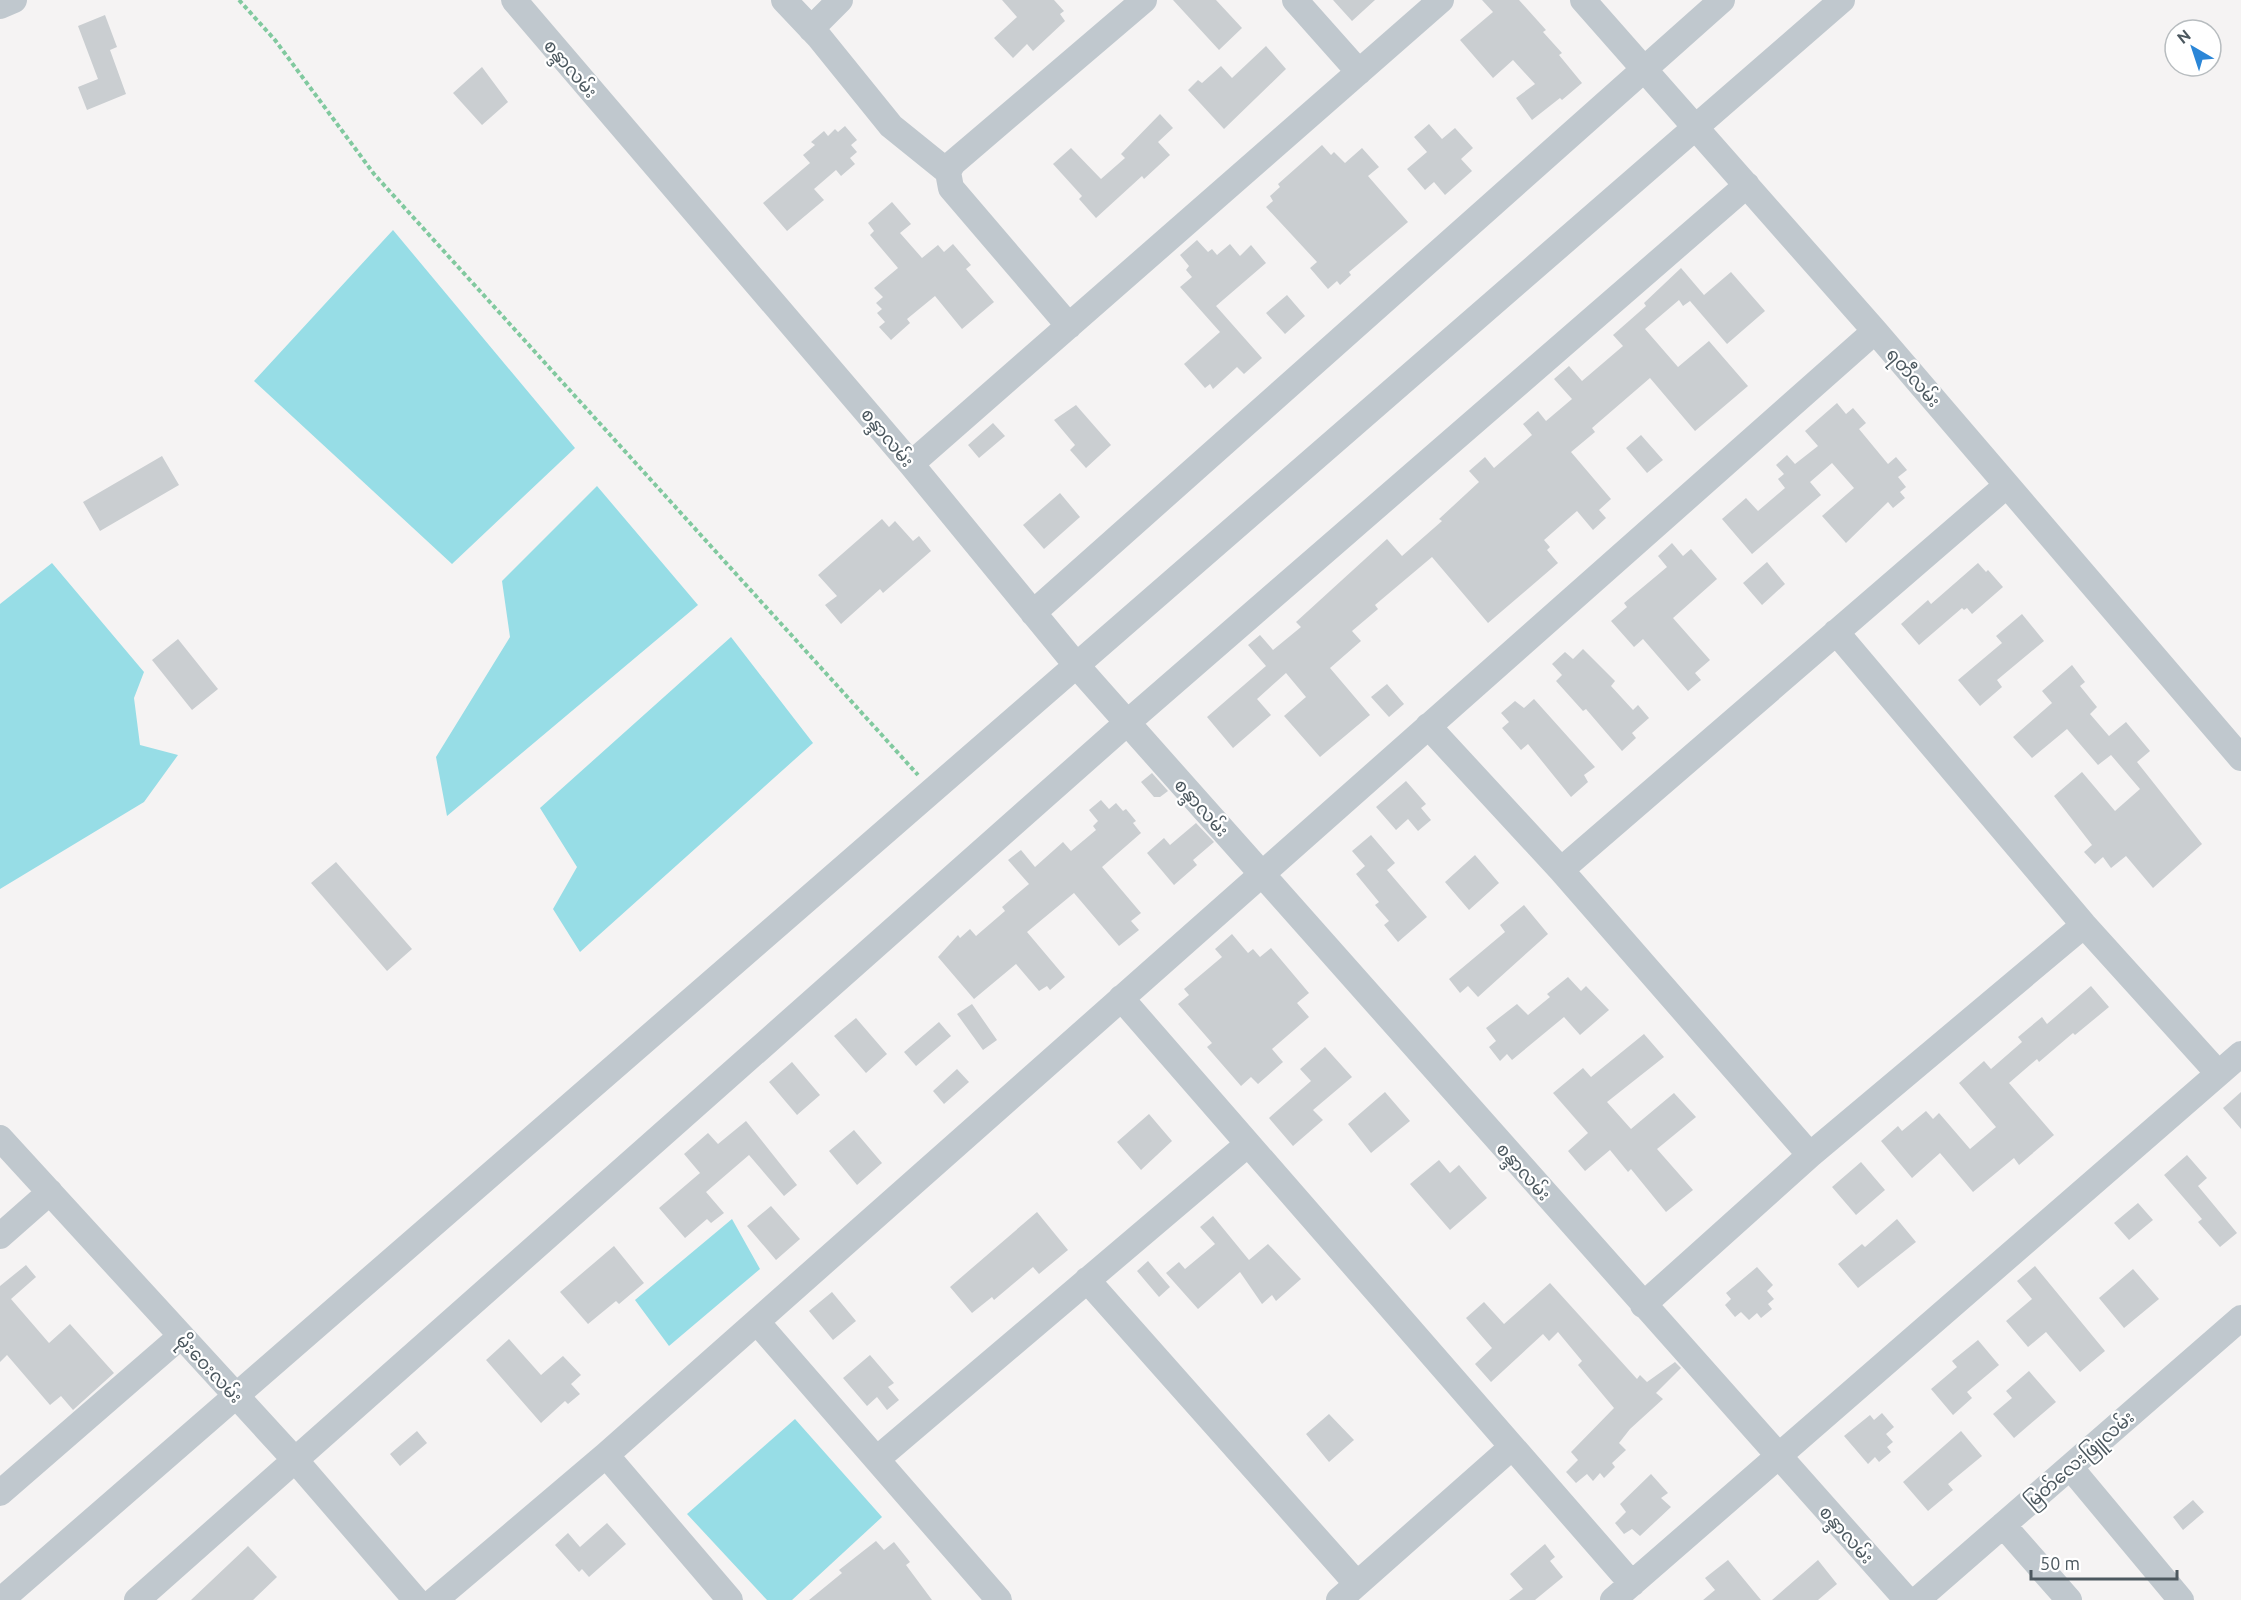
<svg xmlns="http://www.w3.org/2000/svg" width="2241" height="1600" viewBox="0 0 2241 1600" font-family="Ubuntu,'Noto Sans Myanmar',sans-serif">
  <style>
    .water { fill: #97dde6 }
    .building { fill: #caced1 }
    .lines { fill: none; stroke-linecap: round; stroke-linejoin: round }
    .path { stroke: #81c99f; stroke-width: 4; stroke-dasharray: 4.5 3; stroke-linecap: butt }
    .minor { stroke: #c0c8ce; stroke-width: 26 }
    .labels { text-anchor: middle; dominant-baseline: central; stroke-width: 4.5; stroke-linejoin: round; paint-order: stroke }
    .street-label { font-size: 18px; fill: #4c585f; stroke: #fff }
  </style>
  <rect width="100%" height="100%" fill="#f5f3f3"/>
  <!-- water -->
  <path class="water" d="M393,230l182,218 -123,116 -198,-183z
    M597,486l101,119 -251,211 -11,-59 74,-120 -8,-56z
    M52,563l92,109 -10,26 6,47 38,10 -34,47 -144,87v-285z
    M731,637l82,106 -233,209 -27,-43 24,-42 -37,-59z
    M732,1219l28,50 -91,77 -34,-46z
    M795,1419l87,98 -90,83h-25l-80,-86z"/>
  <!-- building -->
  <path class="building" d="M1002,0h52l10,11 -4,3 5,7 -32,30 -6,-7 -14,14 -19,-20 23,-21z
    M1173,0h43l26,28 -23,22z
    M1333,0h42l-23,21z
    M1482,0h37l27,30 -3,2 19,21 -3,2 23,28 -20,17 -2,-2 -28,22 -16,-22 19,-14 -22,-24 -20,18 -33,-38 33,-28z
    M105,15l12,32 -7,3 16,44 -39,16 -9,-23 20,-8 -20,-53z
    M1266,46l20,23 -62,60 -36,-39 10,-10 4,3 19,-17 11,12z
    M482,67l26,35 -26,23 -29,-32z
    M1160,114l13,14 -15,14 12,13 -26,24 -2,-3 -46,42 -17,-19 3,-3 -29,-32 18,-16 30,31 24,-21 -4,-4z
    M1429,124l13,15 13,-11 18,20 -12,11 11,12 -27,24 -11,-13 -9,8 -18,-21 20,-17 -13,-15z
    M845,126l12,14 -6,5 6,7 -7,6 5,6 -14,12 -5,-6 -22,19 10,11 -37,31 -24,-28 47,-40 -7,-8 12,-10 -4,-3 13,-11 4,5 7,-7 3,3z
    M1322,145l9,10 3,-3 11,11 17,-15 17,19 -11,9 40,46 -59,50 2,3 -11,10 -3,-4 -9,8 -18,-21 7,-6 -51,-55 7,-6 -3,-5 10,-9 -2,-3z
    M892,202l19,22 -11,9 22,25 16,-13 6,7 9,-8 18,21 -5,4 28,33 -32,27 -27,-33 -28,23 3,4 -19,17 -12,-13 6,-5 -8,-9 5,-4 -6,-6 7,-6 -9,-9 24,-20 -28,-33 4,-4 -6,-8z
    M1197,240l11,12 4,-3 5,6 13,-11 10,12 11,-11 15,18 -50,43 46,52 -18,16 -7,-7 -24,22 -3,-5 -5,4 -21,-24 36,-32 -40,-45 12,-10 -6,-7 3,-4 -9,-11z
    M1681,268l23,27 27,-23 34,39 -38,33 -37,-43 -7,5 -4,-6 -34,29 33,38 31,-26 39,45 -53,45 -45,-53 -58,50 3,4 -24,20 40,47 -12,11 7,8 -13,12 -16,-19 -33,29 6,7 -3,3 11,13 -70,60 -56,-66 -57,48 3,4 -26,22 9,10 -31,27 40,47 -50,42 -36,-41 22,-19 -20,-24 -29,26 14,16 -38,33 -26,-31 59,-51 -18,-21 12,-10 13,15 28,-23 -5,-5 91,-83 15,17 40,-35 -3,-2 40,-37 -10,-11 16,-14 9,11 38,-33 -9,-11 15,-13 8,10 26,-22 -18,-20 15,-13 13,15 41,-35 -10,-11 33,-29 -2,-3z
    M1287,295l18,21 -20,18 -19,-21z
    M1837,403l9,11 7,-6 13,15 -7,6 29,35 8,-7 11,13 -9,7 8,10 -6,5 5,6 -12,10 -5,-6 -42,41 -24,-27 32,-28 -22,-25 -22,19 11,13 -69,59 -30,-35 24,-21 12,13 27,-23 -7,-9 6,-5 -8,-9 11,-10 8,9 23,-18 -13,-15z
    M1076,405l35,40 -25,23 -16,-18 5,-5 -21,-25z
    M993,423l12,13 -26,22 -11,-13z
    M1641,435l22,25 -16,13 -21,-25z
    M162,456l17,29 -79,46 -17,-29z
    M1060,493l20,24 -36,32 -21,-24z
    M882,519l7,8 6,-6 18,20 6,-5 12,15 -48,42 -3,-4 -39,35 -16,-19 12,-9 -19,-21z
    M1672,543l11,13 8,-7 26,30 -44,39 37,42 -15,13 6,7 -13,11 -45,-52 -9,8 -23,-26 16,-14 -3,-4 43,-36 -9,-11z
    M1767,562l18,22 -23,21 -19,-22z
    M1978,563l8,9 2,-2 15,17 -31,27 -5,-6 -3,2 -2,-2 -43,37 -18,-21 27,-24 3,4z
    M2022,614l22,27 -47,39 5,7 -22,19 -22,-26 44,-37 -6,-7z
    M178,639l40,50 -26,21 -40,-50z
    M1583,649l32,32 -4,5 22,24 5,-5 11,13 -17,15 4,5 -14,13 -36,-42 -3,2 -27,-30 6,-6 -10,-11 13,-12 8,7z
    M2072,665l13,17 -5,4 17,21 -7,7 19,22 17,-14 24,29 -13,11 65,82 -49,44 -27,-32 -15,12 -8,-11 -8,7 -11,-12 8,-7 -38,-49 28,-24 33,39 25,-22 -29,-34 -13,10 -31,-36 -35,29 -19,-21 39,-34 -10,-12z
    M1387,684l17,20 -15,13 -18,-20z
    M1534,699l61,68 -11,8 4,7 -17,15 -43,-53 -7,6 -19,-22 7,-6 -8,-9 14,-12 9,7z
    M1152,773l16,18 -8,6h-6l-13,-15z
    M1406,781l20,23 -5,4 10,12 -13,11 -10,-12 -12,11 -20,-23z
    M1101,800l8,9 7,-6 7,8 3,-2 10,12 -3,2 8,10 -39,34 39,46 -10,8 8,9 -20,16 -45,-53 -47,39 38,45 -15,13 -3,-4 -8,5 -23,-27 -42,35 -36,-42 20,-22 2,3 10,-9 6,7 29,-25 -3,-4 27,-23 -21,-24 13,-10 14,17 28,-25 8,9 25,-21 -3,-4 5,-5 -9,-11z
    M1196,823l18,19 -21,18 4,5 -23,20 -27,-32 17,-15 6,7z
    M1371,835l24,28 -8,7 40,47 -29,25 -14,-17 5,-4 -14,-16 4,-3 -23,-28 9,-8 -13,-15z
    M1475,855l24,28 -30,27 -24,-28z
    M336,862l76,87 -25,22 -76,-88z
    M1524,905l24,29 -70,63 -10,-11 -8,7 -11,-14 56,-47 -5,-7z
    M1232,934l16,19 5,-4 7,8 11,-9 38,45 -12,10 12,14 -37,32 11,13 -25,22 -7,-7 -10,9 -34,-39 5,-4 -34,-39 11,-9 -5,-6 38,-32 -7,-8z
    M1568,977l13,14 5,-5 23,24 -29,25 -16,-18 -52,43 -5,-6 -7,7 -11,-14 7,-6 -10,-13 31,-24 11,11 22,-18 -3,-3z
    M2091,986l18,21 -34,28 -2,-2 -34,29 -2,-3 -28,24 45,52 -35,30 -5,-7 -41,34 -33,-39 -28,25 -31,-37 17,-15 4,5 24,-20 7,8 6,-6 31,36 26,-22 -37,-44 25,-22 7,8 31,-27 -4,-5 24,-20 5,7z
    M972,1004l25,36 -14,10 -26,-36z
    M856,1018l31,36 -21,19 -32,-37z
    M939,1022l12,14 -35,30 -12,-14z
    M1644,1034l20,23 -57,45 24,27 43,-36 22,24 -39,32 36,41 -27,22 -35,-43 -3,3 -18,-22 -25,21 -17,-20 20,-18 -35,-40 30,-25 8,9z
    M1325,1047l27,30 -39,33 10,10 -30,26 -24,-28 42,-37 -11,-12z
    M792,1062l28,33 -23,20 -28,-33z
    M957,1069l12,13 -25,22 -11,-13z
    M1385,1092l25,29 -39,32 -23,-29z
    M2241,1092v37l-18,-21z
    M1149,1114l23,27 -31,29 -24,-28z
    M746,1121l51,64 -13,11 -35,-41 -43,37 18,21 -13,10 -4,-4 -22,19 -26,-30 41,-35 -16,-19 24,-21 10,11z
    M854,1130l28,33 -25,22 -28,-34z
    M2187,1155l20,23 -9,8 39,47 -17,14 -22,-25 4,-3 -38,-44z
    M1439,1160l11,13 9,-8 28,33 -37,32 -40,-46z
    M1861,1162l24,28 -29,25 -24,-28z
    M2138,1203l15,17 -24,20 -15,-17z
    M771,1206l29,33 -24,21 -29,-34z
    M1037,1212l31,38 -29,24 -6,-7 -39,33 -2,-3 -20,16 -22,-26z
    M1213,1216l36,44 19,-16 33,35 -25,22 -4,-6 -10,9 -22,-32 -42,37 -32,-36 13,-11 6,7 30,-25 -15,-17z
    M1897,1219l19,23 -58,46 -20,-24 24,-20 3,3z
    M614,1246l30,37 -25,21 -3,-3 -28,23 -28,-32z
    M1148,1261l22,26 -11,10 -22,-26z
    M26,1265l10,12 -25,22 38,44 21,-19 44,49 -41,37 -12,-14 -11,9 -43,-50 -7,7v-76z
    M2035,1266l70,85 -25,21 -34,-40 -18,15 -22,-26 26,-22 -15,-18z
    M1757,1267l16,18 -6,6 7,8 -6,5 4,5 -11,9 -4,-5 -8,7 -8,-8 -6,5 -10,-12 6,-6 -5,-6z
    M2133,1269l26,30 -35,29 -25,-30z
    M1550,1283l87,96 3,-4 7,7 28,-20 6,6 -25,25 7,6 -33,30 -11,14 7,7 -14,13 3,4 -11,11 -4,-5 -7,8 -6,-7 -11,9 -10,-11 12,-12 -7,-8 43,-44 -36,-43 4,-4 -24,-29 -9,9 -6,-7 -52,48 -16,-18 17,-16 -26,-30 18,-16 20,22z
    M832,1292l24,29 -23,19 -24,-29z
    M509,1339l32,36 22,-19 18,19 -10,9 9,10 -12,10 -3,-3 -24,22 -55,-63z
    M1978,1340l21,25 -32,27 5,6 -19,17 -22,-26 26,-22 -5,-6z
    M870,1355l24,28 -6,4 11,13 -12,10 -10,-13 -10,9 -24,-28z
    M2029,1371l27,31 -42,36 -21,-24 19,-16 -6,-7z
    M1882,1413l12,14 -8,7 7,8 -6,5 4,5 -12,10 -4,-5 -7,7 -24,-28 26,-21 4,5z
    M1329,1414l25,26 -25,22 -23,-28z
    M417,1431l10,12 -27,23 -10,-12z
    M1961,1431l21,25 -34,28 5,6 -25,21 -25,-29z
    M1651,1474l17,19 -7,5 10,9 -31,29 -8,-7 -8,5 -9,-11 11,-11 -6,-8z
    M2193,1500l11,12 -21,18 -10,-13z
    M607,1523l19,21 -37,33 -7,-8 -3,3 -24,-27 13,-12 12,14z
    M876,1541l8,9 10,-8 16,20 -4,3 26,35h-123l33,-27 -3,-3z
    M1545,1544l10,13 -5,4 13,16 -28,23h-26l14,-11 -13,-15z
    M248,1546l29,31 -24,23h-62z
    M1728,1560l33,40h-58l12,-10 -10,-12z
    M1818,1560l19,24 -19,16h-46z"/>
  <g class="lines">
    <!-- path -->
    <path class="path" d="M239,0l36,40 99,134 544,601"/>
    <!-- minor -->
    <path class="minor" d="M514,0l397,464 166,202 830,934
      M784,0l35,37 72,89 57,46
      M1295,0l64,72
      M1583,0l292,331 366,427
      M0,6l14,-6
      M811,29l29,-29
      M1069,326l-118,-138 -3,-16 5,-9 191,-163
      M911,464l530,-464
      M1033,613l689,-613
      M1836,632l248,293 134,148
      M1428,726l133,144 249,285
      M1561,870l446,-385
      M1121,998l511,586
      M0,1138l296,323 120,139
      M0,1236l50,-44
      M1087,1280l270,304
      M1643,1305l167,-150 274,-230
      M757,1322l242,278
      M606,1455l124,145
      M877,1459l371,-315
      M2070,1467l111,133
      M0,1493l181,-157
      M2003,1525l66,75
      M1,1600l1841,-1600
      M137,1600l991,-878 619,-537
      M435,1600l171,-145 1269,-1124
      M1339,1600l173,-153
      M1613,1600l628,-546
      M1917,1600l324,-282"/>
  </g>
  <g class="labels">
    <!-- street labels -->
    <g class="street-label">
      <text transform="translate(571 68) rotate(49)">စန္ဒာလမ်း</text>
      <text transform="translate(1914 377) rotate(49)">ရတီလမ်း</text>
      <text transform="translate(888 437) rotate(50)">စန္ဒာလမ်း</text>
      <text transform="translate(1202 807) rotate(48)">စန္ဒာလမ်း</text>
      <text transform="translate(1524 1171) rotate(48)">စန္ဒာလမ်း</text>
      <text transform="translate(210 1368) rotate(47)">မိုးဝေးလမ်း</text>
      <text transform="translate(2079 1459) rotate(-41)">မြတ်လေးဖြူလမ်း</text>
      <text transform="translate(1847 1534) rotate(48)">စန္ဒာလမ်း</text>
    </g>
  </g>
  <!-- north arrow -->
  <g transform="translate(2193 48) rotate(321)"><circle r="28" fill="#ffffff" stroke="#b7bcbf" stroke-width="1.5"/>
  <path d="M0-4.5L10 22L0 15L-10 22Z" fill="#2b86d7"/>
  <text y="-9" font-size="16" font-weight="bold" text-anchor="middle" fill="#4c585f">N</text>
  </g>
  <!-- scale -->
  <path d="M2031 1570v9h146v-9" fill="none" stroke="#4c585f" stroke-width="3"/>
  <text x="2040" y="1570" font-size="18" fill="#4c585f" stroke="#ffffff" stroke-width="4.5" paint-order="stroke">50 m</text>
</svg>
